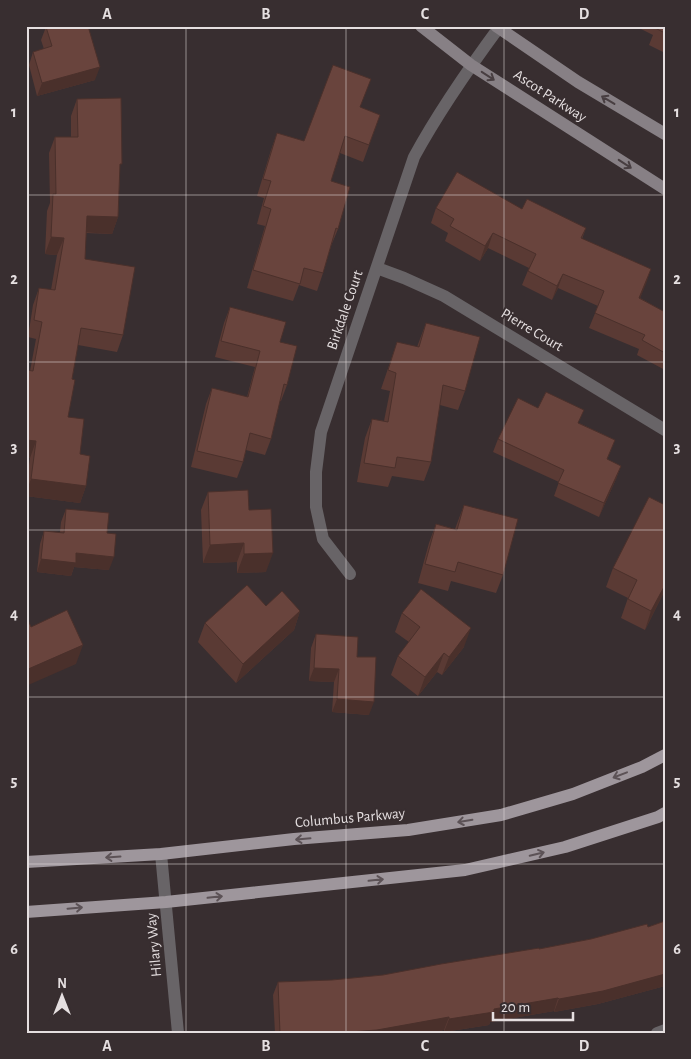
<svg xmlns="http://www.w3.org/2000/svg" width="691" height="1059" viewBox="0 0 691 1059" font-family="'Alegreya Sans',sans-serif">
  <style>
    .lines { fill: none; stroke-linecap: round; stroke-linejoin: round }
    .street { stroke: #686467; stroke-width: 12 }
    .secondary { stroke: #878085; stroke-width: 12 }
    .primary { stroke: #9e969c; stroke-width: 12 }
    .wall { fill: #5a3a34 }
    .shaded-wall { fill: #4a302b }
    .building { fill: #69443d; stroke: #4a302b }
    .oneway { stroke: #483e41 }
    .oneway2 { stroke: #5c5256 }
    .grid { fill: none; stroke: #e5dfe0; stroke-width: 1; stroke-opacity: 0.55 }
    .labels { text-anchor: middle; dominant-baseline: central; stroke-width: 4; stroke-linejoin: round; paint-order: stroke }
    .street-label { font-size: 15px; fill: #e5dfe0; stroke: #382e30 }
    .neatline { fill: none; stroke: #e5dfe0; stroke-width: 2 }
    .grid-label { font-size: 16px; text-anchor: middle; font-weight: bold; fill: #e5dfe0 }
  </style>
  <rect width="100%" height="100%" fill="#382e30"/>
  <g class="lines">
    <!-- street -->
    <path class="street" d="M377,268l27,10 40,18 221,134
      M350,574l-27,-35 -7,-32v-35l5,-40 93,-275c25,-46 55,-89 86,-131
      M161,854l17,179
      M657,1033l8,-3"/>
    <!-- secondary -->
    <path class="secondary" d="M421,26l50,39 194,124
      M496,26l82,56 87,52"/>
    <!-- primary -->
    <path class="primary" d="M26,862l135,-8 133,-15 114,-9 93,-15 72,-21 69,-27 23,-12
      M26,912l140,-10 299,-32 100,-23 93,-30 7,-4"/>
  </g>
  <!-- wall -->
  <path class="wall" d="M635,26h30v27l-16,-8 4,-10z
    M46,27l49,53 -58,16 -8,-31 4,-13 11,-3 -3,-9z
    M77,99l43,69 -2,49 -6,17 -26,-1 -1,26 38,76 -6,17 -39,-7 -6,34 -4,38 12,37 6,32 -6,17 -54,-7v-11l4,-27h-4v-88l4,1 6,-32 -8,-2 5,-32 6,-17 12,2 6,-35 -12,-1 2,-43 3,-8 -1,-50 6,-16h16v-21z
    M360,107l20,8 -17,47 -23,-9 -9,28 7,48 -7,17 -8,27 -6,18 -18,-6 -6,16 -46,-13 18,-62 -8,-2 7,-26 -7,-2 14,-46 6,-17 27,8z
    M436,208l86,1 64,19 -4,11 69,30 -11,29 25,14v58l-28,-15 2,-6 -50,-21 9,-22 -40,-18 -6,12 -30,-15 7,-17 -41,-20 -8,13 -35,-20 3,-8 -17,-10z
    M230,307l50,35 7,43 -6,16h-1l-9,38 -6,16 -19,-5 -3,12 -6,16 -46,-11 15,-63 6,-16 35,9 8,-30 -40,-10 9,-34z
    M426,323l39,68 -7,19 -18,-5 -9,57 -7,19 -32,-5 -4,11 -31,-5 8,-44 7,-19 12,2 6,-30 -9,-2 16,-47 20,5z
    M538,408l41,15 36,17 -8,20 14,6 -5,13 -17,38 -45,-21 5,-14 -66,-30 5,-13z
    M208,492l41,18 17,62 -29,1v-11l-34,1 -2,-53z
    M464,505l39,70 -7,18 -45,-12 -3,10 -30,-8 11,-40 7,-19 19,5z
    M665,505v85l-20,40 -24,-12 7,-20 -22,-11 7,-19z
    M66,509l41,24 2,37 -35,-3 -3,9 -34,-4 3,-28 4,-13 16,1 1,-10z
    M300,611l-6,19 -58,53 -38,-41 7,-19z
    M402,613l62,34 -22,28 -5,-3 -19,24 -27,-21 7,-19 11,-14 -14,-10z
    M316,634l41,23 12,58 -37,-3 2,-30 -25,-1 2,-33z
    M665,921v65l-67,18 -44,8v-1l-64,11 -1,3 -45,7v-2l-15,3h-154l-2,-38 5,-13 54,-2 51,-5 156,-26 52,-10 57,-12z"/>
  <!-- shaded-wall -->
  <path class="shaded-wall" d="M100,67l-5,13 -58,16 5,-13z
    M87,216l31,1 -6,17 -31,-2z
    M493,233l-5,15 -8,13 5,-15z
    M51,237l13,1 -7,17 -12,-1z
    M651,269l-5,15 -12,29 5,-15z
    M563,274l-5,14 -6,12 5,-14z
    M26,440l10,1 -6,17h-4z
    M621,466l-5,13 -17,38 5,-14z
    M31,479l55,7 -6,17 -54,-7v-4z
    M244,543l-7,19 -34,1 7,-18z
    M76,553l38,4 -5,13 -35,-3 -3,9 -34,-4 4,-13z
    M273,553l-7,19 -29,1 7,-19z
    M665,585v5l-20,40 6,-19z
    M300,611l-6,19 -58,53 7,-19z
    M471,628l-7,19 -22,28 7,-18z
    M83,645l-7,19 -50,22v-16z
    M444,653l-7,19 -19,24 7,-19z
    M314,668l25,1 -5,13 -25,-1z
    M337,699l37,3 -5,13 -37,-3z
    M665,974v12l-67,18 -44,8 5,-13z
    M558,998l-4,13 -64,11 -1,3 -45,7 5,-13 45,-10z
    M449,1017l-5,13 -15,3h-93z"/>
  <!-- building -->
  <path class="building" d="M49,26h39l12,41 -58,16 -9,-31 19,-6 -6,-19z
    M656,26h9v7l-10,-5z
    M333,65l38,14 -11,28 20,8 -11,30 -24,-9 -14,45 19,6 -12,42 -2,-1 -13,45 -19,-5 -4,16 -47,-14 18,-61 -8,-3 8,-25 -8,-2 14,-46 27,8z
    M121,98l1,66h-2l-2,53 -31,-1 -2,43 50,8 -12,68 -42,-7 -9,51 3,1 -7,37 16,2 -4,35 10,2 -4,30 -55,-7 5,-38 -10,-1v-70l7,1 9,-49 -8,-2 5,-32 16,2 9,-52 -13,-1 2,-43h3l-1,-57h23l-1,-38z
    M457,172l65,37 5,-10 59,29 -5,10 70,31 -12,29 26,14v41l-23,-13 3,-5 -50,-22 9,-22 -41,-17 -6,12 -29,-15 8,-17 -43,-21 -8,13 -35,-20 4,-7 -18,-11z
    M230,307l56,15 -6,20 17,4 -10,39 -3,-1 -13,55 -21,-6 -7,29 -46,-11 15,-63 36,9 12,-46 -39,-10z
    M426,323l54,14 -15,54 -22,-6 -12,77 -34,-5 -2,11 -31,-5 8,-44 16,3 8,-49 -8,-3 9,-28 22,5z
    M546,392l38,18 -6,13 37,17 -8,19 14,7 -17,37 -46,-20 6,-13 -66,-31 20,-41 20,10z
    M248,490l1,20 22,-1 2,44 -29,1v-11l-34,2 -2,-53z
    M649,497l16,8v80l-14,26 -23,-12 9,-19 -24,-12z
    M464,505l54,14 -15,56 -45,-13 -3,10 -30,-8 11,-40 21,6z
    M66,509l43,4 -2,20 9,1 -2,23 -38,-4v10l-35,-4 3,-28 20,2z
    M247,585l19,21 16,-15 18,20 -57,53 -38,-41z
    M421,589l50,39 -22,29 -5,-4 -19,24 -27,-21 22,-29 -18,-14z
    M67,610l16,35 -57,25v-55l5,12z
    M316,634l42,3 -1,20h19l-2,45 -37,-3 2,-30 -25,-1z
    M665,921v53l-62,17 -44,8 -1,-1 -64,11v3l-45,7v-2l-72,13 -41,3h-56l-2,-51 54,-2 51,-5 58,-11 98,-16v1l52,-10 56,-15 1,3z"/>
  <!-- one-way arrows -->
  <defs><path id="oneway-shaft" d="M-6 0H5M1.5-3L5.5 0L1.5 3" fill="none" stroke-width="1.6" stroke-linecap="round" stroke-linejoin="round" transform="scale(1.25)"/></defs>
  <g class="oneway">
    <use href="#oneway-shaft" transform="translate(488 76) rotate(33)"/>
    <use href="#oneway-shaft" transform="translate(608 100) rotate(-149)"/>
    <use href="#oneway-shaft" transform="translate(625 164) rotate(33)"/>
  </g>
  <g class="oneway2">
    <use href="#oneway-shaft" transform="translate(620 775) rotate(159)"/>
    <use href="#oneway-shaft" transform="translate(465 821) rotate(171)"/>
    <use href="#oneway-shaft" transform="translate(303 839) rotate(175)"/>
    <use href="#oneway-shaft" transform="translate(537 854) rotate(-13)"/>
    <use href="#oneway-shaft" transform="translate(113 857) rotate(176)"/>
    <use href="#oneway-shaft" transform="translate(376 880) rotate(-6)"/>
    <use href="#oneway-shaft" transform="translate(215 897) rotate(-6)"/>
    <use href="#oneway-shaft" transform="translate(75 908) rotate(-5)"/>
  </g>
  <!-- grid -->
  <path class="grid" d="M186,26v1007M346,26v1007M504,26v1007M26,195h639M26,362h639M26,530h639M26,697h639M26,864h639"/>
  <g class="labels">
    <!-- street labels -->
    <g class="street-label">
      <text transform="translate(550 96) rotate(33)">Ascot Parkway</text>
      <text transform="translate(345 310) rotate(-71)">Birkdale Court</text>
      <text transform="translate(532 330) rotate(31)">Pierre Court</text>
      <text transform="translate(350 818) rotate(-5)">Columbus Parkway</text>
      <text transform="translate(154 945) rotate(-95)">Hilary Way</text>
    </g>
  </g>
  <!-- border -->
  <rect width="691" height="1059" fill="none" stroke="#382e30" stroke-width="55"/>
  <!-- north arrow -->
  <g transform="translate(62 996)" stroke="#382e30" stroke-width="4" paint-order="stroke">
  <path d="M0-4L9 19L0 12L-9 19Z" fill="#e5dfe0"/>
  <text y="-8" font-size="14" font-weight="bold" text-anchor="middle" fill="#e5dfe0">N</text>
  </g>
  <!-- scale -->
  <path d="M493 1012v8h80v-8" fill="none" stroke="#e5dfe0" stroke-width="2.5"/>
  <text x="501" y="1012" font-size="15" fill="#e5dfe0" stroke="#382e30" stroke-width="4" paint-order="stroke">20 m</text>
  <rect x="28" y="28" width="636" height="1004" class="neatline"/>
  <g class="grid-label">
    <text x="107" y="19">A</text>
    <text x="266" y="19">B</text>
    <text x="425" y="19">C</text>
    <text x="584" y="19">D</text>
    <text x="14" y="117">1</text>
    <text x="677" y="117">1</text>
    <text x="14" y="284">2</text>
    <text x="677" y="284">2</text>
    <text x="14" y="452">3</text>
    <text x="677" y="452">3</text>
    <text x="14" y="619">4</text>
    <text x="677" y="619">4</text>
    <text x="14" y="786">5</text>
    <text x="677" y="786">5</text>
    <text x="14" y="954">6</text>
    <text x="677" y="954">6</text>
    <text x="107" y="1051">A</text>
    <text x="266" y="1051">B</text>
    <text x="425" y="1051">C</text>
    <text x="584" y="1051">D</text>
  </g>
</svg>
